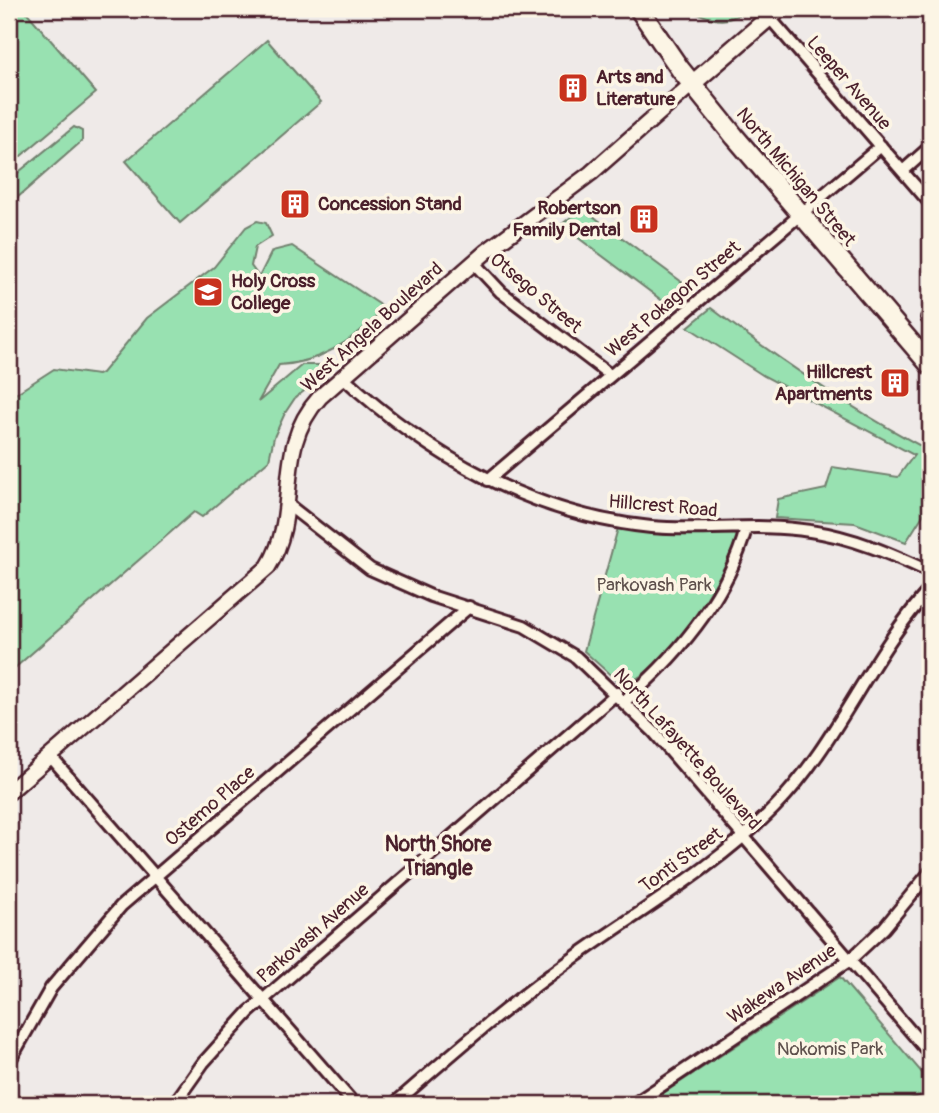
<svg xmlns="http://www.w3.org/2000/svg" width="939" height="1113" viewBox="0 0 939 1113" font-family="Pangolin,sans-serif">
  <style>
    .green { fill: #98e1b1; stroke: #71806e; stroke-width: 2 }
    .lines { fill: none; stroke-linecap: round; stroke-linejoin: round }
    .minor-casing { stroke: #4a1f2b; stroke-width: 16 }
    .tertiary-casing { stroke: #4a1f2b; stroke-width: 19 }
    .secondary-casing { stroke: #4a1f2b; stroke-width: 21 }
    .primary-casing { stroke: #4a1f2b; stroke-width: 23 }
    .minor { stroke: #fcf5e5; stroke-width: 10 }
    .tertiary { stroke: #fcf5e5; stroke-width: 14 }
    .secondary { stroke: #fcf5e5; stroke-width: 16 }
    .primary { stroke: #fcf5e5; stroke-width: 18 }
    .labels { text-anchor: middle; dominant-baseline: central; stroke-width: 7; stroke-linejoin: round; paint-order: stroke }
    .poi-label { font-size: 19px; font-weight: bold; fill: #4a1f2b; stroke: #fcf5e5; text-anchor: start }
    .street-label { font-size: 19px; fill: #4a1f2b; stroke: #fcf5e5 }
    .park-label { font-size: 19px; fill: #5e504c; stroke: #fcf5e5 }
    .neighbourhood-label { font-size: 21px; font-weight: bold; fill: #4a1f2b; stroke: #fcf5e5 }
  </style>
  <rect width="100%" height="100%" fill="#efeae8"/>
  <filter id="ink" filterUnits="userSpaceOnUse"><feTurbulence type="fractalNoise" baseFrequency=".0143" numOctaves="2"/><feDisplacementMap in="SourceGraphic" scale="14" xChannelSelector="R" yChannelSelector="G"/><feConvolveMatrix kernelMatrix="1 2 1 2 8 2 1 2 1" color-interpolation-filters="sRGB"/></filter>
  <g filter="url(#ink)">
    <!-- green -->
    <path class="green" d="M9,9h15l72,84 -87,73z
      M686,9h61c-23,19 -36,9 -61,0z
      M267,40l54,62 -141,121 -54,-62z
      M74,127l8,4v10l-73,64v-25z
      M582,208l108,80 -22,17 -107,-80z
      M257,221l9,2 6,13 -17,11 -4,19 8,11 13,-26 20,-5 93,62c-29,31 -63,55 -106,57l-21,37 44,-37h17l2,13 -26,20 -10,15 -11,24 -5,23 -67,57 -8,-5 -185,161v-275l45,-29 44,6 4,-2 45,-55 67,-51 32,-40z
      M711,308c70,53 142,103 219,143v53l-24,38 -51,-19 -80,-5 3,-19 48,-10 7,-22 65,10 16,-22 -150,-79 -76,-49z
      M618,528l46,7 74,-1c-14,45 -69,132 -113,151l-8,-4 -33,-30z
      M840,977l90,105v10l-34,12h-249z"/>
    <g class="lines">
      <!-- minor casing -->
      <g class="minor-casing">
        <path id="minor" d="M769,17l161,186
          M903,171l27,-24
          M473,262l28,30 109,83
          M927,318l3,-3
          M342,376c86,80 191,139 309,151 53,5 107,-5 159,4 43,6 81,23 120,41
          M488,480l393,-334
          M287,504l83,65 61,27 93,30 52,31 78,75 276,322
          M625,701c53,-46 102,-103 121,-172
          M50,756l304,348
          M9,1062l42,-74 70,-82 348,-299
          M174,1104l29,-41 46,-51 368,-319
          M394,1104c59,-51 117,-102 181,-147 66,-47 141,-90 199,-149 64,-65 95,-152 156,-219
          M634,1104l216,-144 34,-32 46,-56
          M927,1104l3,-1"/>
      </g>
      <!-- tertiary casing -->
      <g class="tertiary-casing">
        <path id="tertiary" d="M9,792l259,-225c35,-56 3,-116 52,-170l167,-146 104,-78 101,-89"/>
      </g>
      <!-- secondary casing -->
      <g class="secondary-casing">
        <path id="secondary" d="M692,84l87,-75"/>
      </g>
      <!-- primary casing -->
      <g class="primary-casing">
        <path id="primary" d="M639,9l41,60 55,68 195,228"/>
      </g>
      <!-- minor -->
      <use href="#minor" class="minor"/>
      <!-- tertiary -->
      <use href="#tertiary" class="tertiary"/>
      <!-- secondary -->
      <use href="#secondary" class="secondary"/>
      <!-- primary -->
      <use href="#primary" class="primary"/>
    </g>
  </g>
  <!-- icons -->
  <defs>
    <g id="building-square" transform="scale(1.575)"><rect x="-9" y="-9" width="18" height="18" rx="4" fill="#c8321e" stroke="#fcf5e5"/><path d="M-4-6H4V6H1V3H-1V6H-4ZM-2.5-4.3h1.7v1.8h-1.7ZM.8-4.3h1.7v1.8H.8ZM-2.5-1h1.7V.8h-1.7ZM.8-1h1.7V.8H.8Z" fill="#fff"/></g>
    <g id="university-square" transform="scale(1.575)"><rect x="-9" y="-9" width="18" height="18" rx="4" fill="#c8321e" stroke="#fcf5e5"/><path d="M0-5L7-2L0 1L-7-2ZM-4 1L0 2.5L4 1V4Q0 6-4 4Z" fill="#fff"/></g>
  </defs>
  <g fill-rule="evenodd">
    <use href="#building-square" x="573" y="88"/>
    <use href="#building-square" x="295" y="204"/>
    <use href="#building-square" x="644" y="219"/>
    <use href="#university-square" x="208" y="292"/>
    <use href="#building-square" x="895" y="383"/>
  </g>
  <g class="labels">
    <!-- poi labels -->
    <g class="poi-label">
      <text x="596" y="77">Arts and<tspan x="596" dy="22">Literature</tspan></text>
      <text x="318" y="204">Concession Stand</text>
      <text x="621" y="208" text-anchor="end">Robertson<tspan x="621" dy="22">Family Dental</tspan></text>
      <text x="231" y="281">Holy Cross<tspan x="231" dy="22">College</tspan></text>
      <text x="872" y="372" text-anchor="end">Hillcrest<tspan x="872" dy="22">Apartments</tspan></text>
    </g>
    <!-- street labels -->
    <g class="street-label">
      <text transform="translate(849 83) rotate(49)">Leeper Avenue</text>
      <text transform="translate(796 177) rotate(50)">North Michigan Street</text>
      <text transform="translate(536 293) rotate(40)">Otsego Street</text>
      <text transform="translate(673 299) rotate(-40)">West Pokagon Street</text>
      <text transform="translate(372 327) rotate(-42)">West Angela Boulevard</text>
      <text transform="translate(663 506) rotate(5)">Hillcrest Road</text>
      <text transform="translate(687 749) rotate(48)">North Lafayette Boulevard</text>
      <text transform="translate(210 806) rotate(-41)">Ostemo Place</text>
      <text transform="translate(681 860) rotate(-36)">Tonti Street</text>
      <text transform="translate(313 933) rotate(-41)">Parkovash Avenue</text>
      <text transform="translate(782 984) rotate(-34)">Wakewa Avenue</text>
    </g>
    <!-- park labels -->
    <g class="park-label">
      <text x="654" y="585">Parkovash Park</text>
      <text x="830" y="1049">Nokomis Park</text>
    </g>
    <!-- neighbourhood labels -->
    <g class="neighbourhood-label">
      <text x="438" y="844">North Shore<tspan x="438" dy="24">Triangle</tspan></text>
    </g>
  </g>
  <!-- margin -->
  <rect width="939" height="1113" fill="none" stroke="#fcf5e5" stroke-width="35"/>
  <rect x="18" y="18" width="904" height="1078" fill="none" stroke="#4a1f2b" stroke-width="2.5" filter="url(#ink)"/>
</svg>
